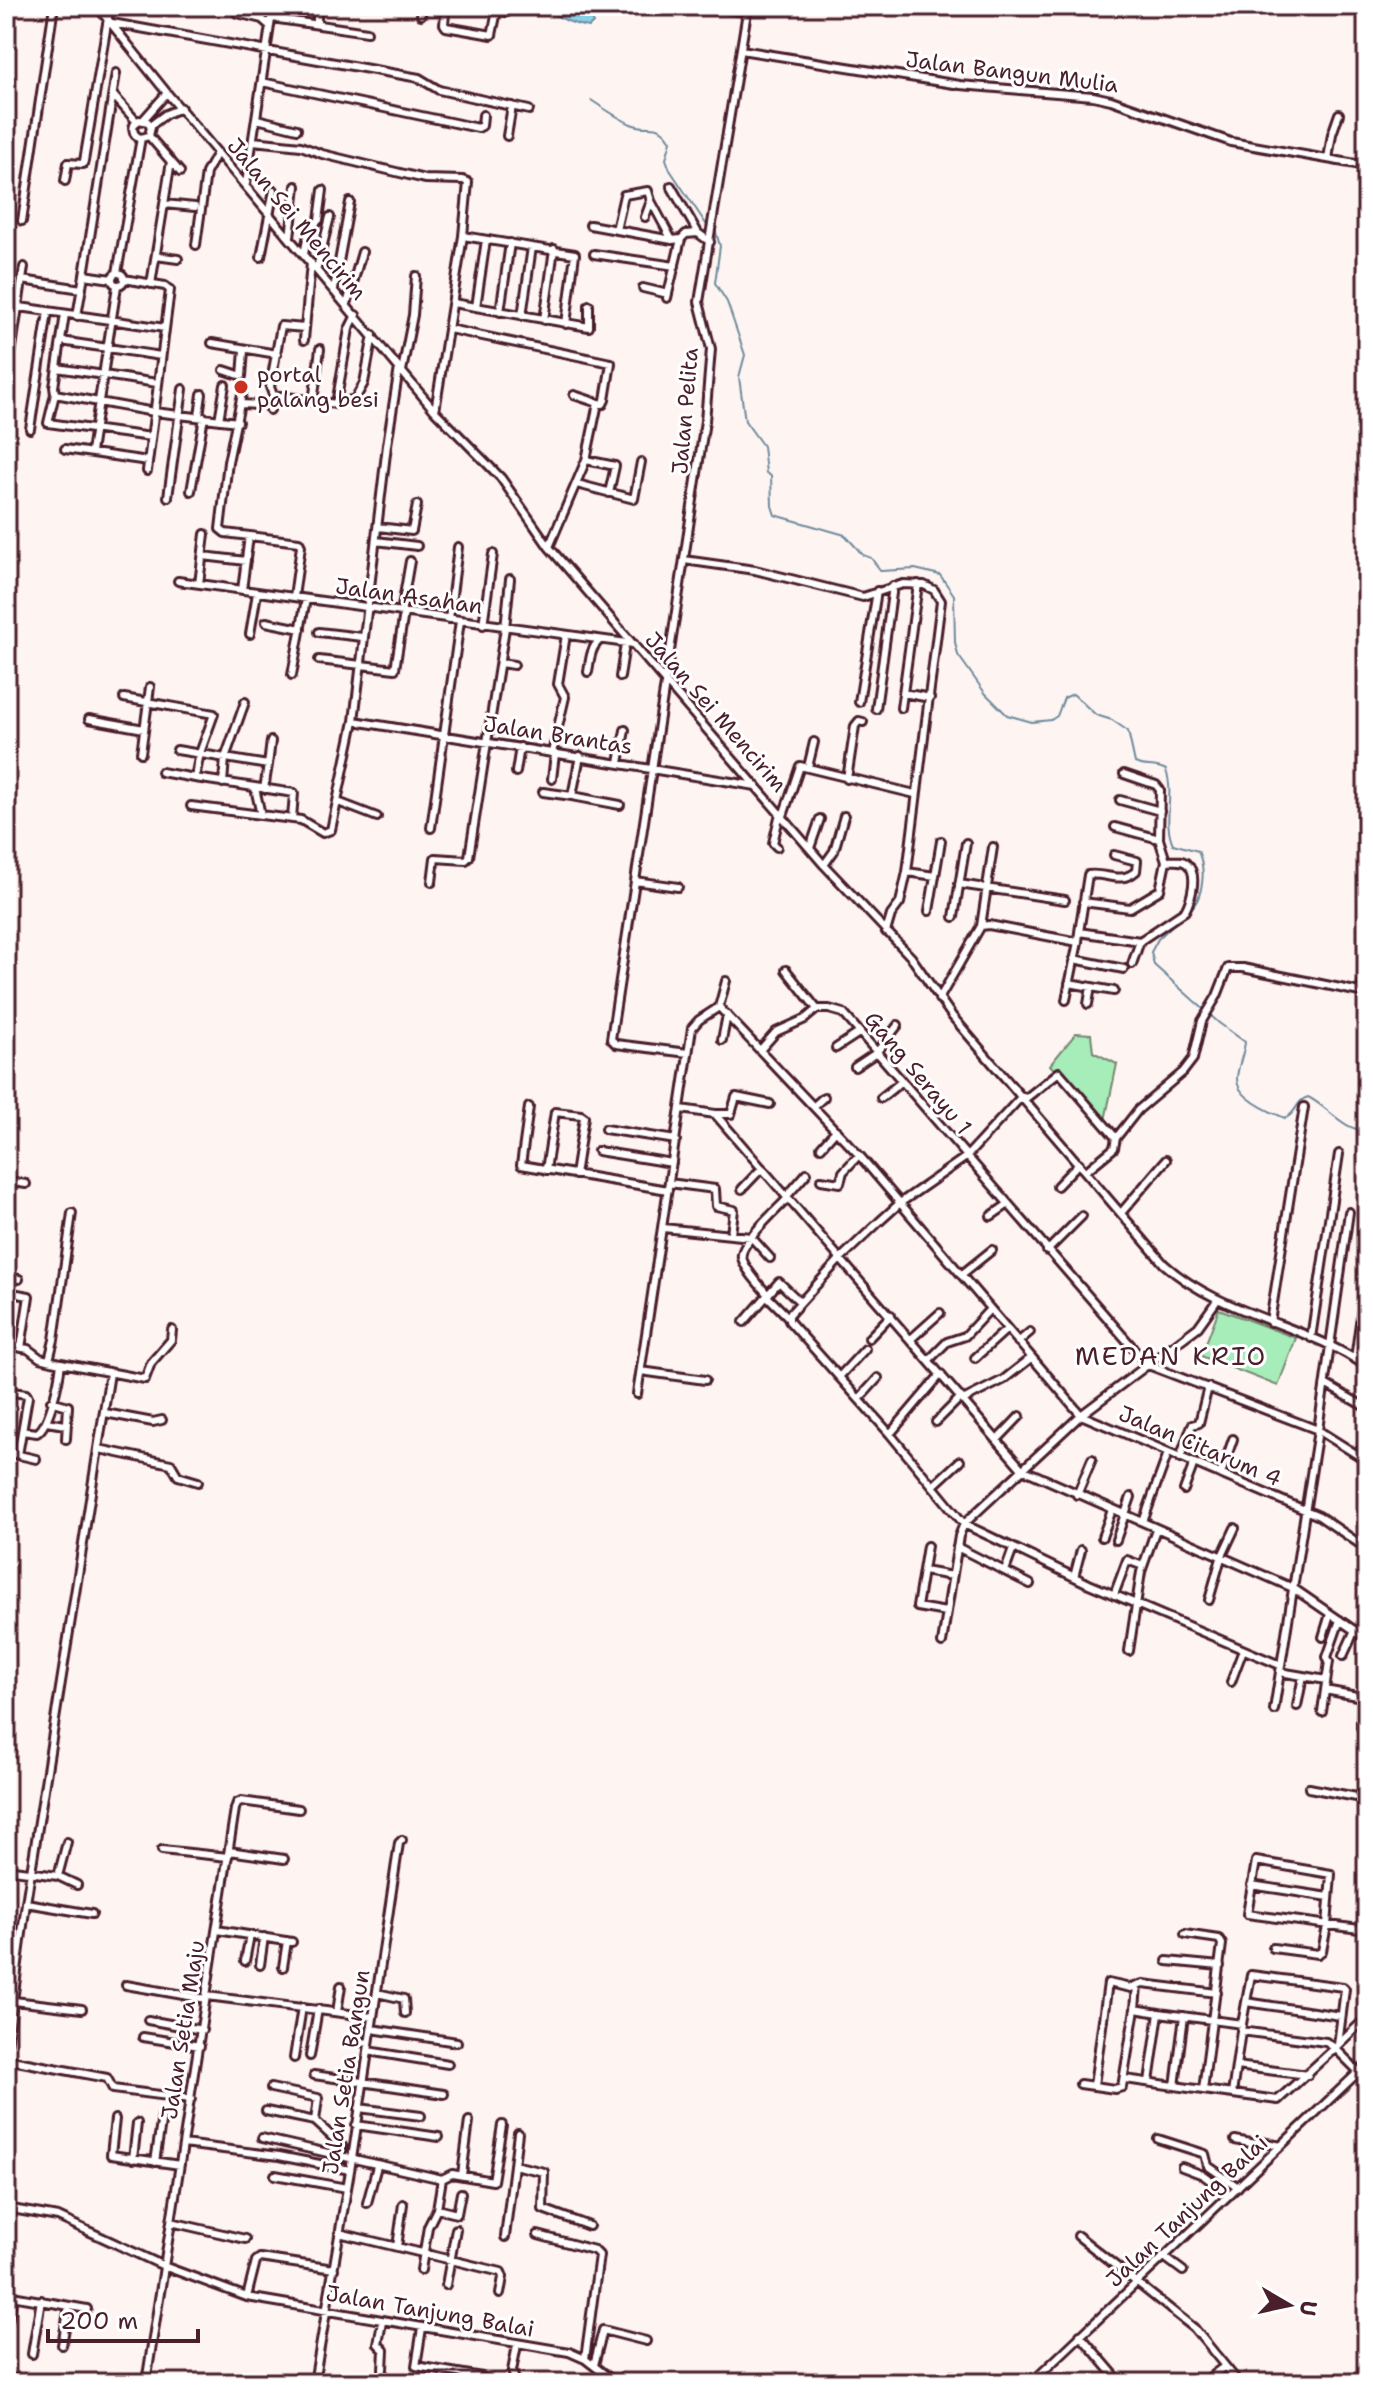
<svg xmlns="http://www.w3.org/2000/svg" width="1373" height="2389" viewBox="0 0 1373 2389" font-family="'Shantell Sans',sans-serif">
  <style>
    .green { fill: #a6edb9; stroke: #788672; stroke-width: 2 }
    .water { fill: #88d2e9; stroke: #6f8a9d; stroke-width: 2 }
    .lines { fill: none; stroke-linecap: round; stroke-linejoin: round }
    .stream { stroke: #6f8a9d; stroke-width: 2 }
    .minor-casing { stroke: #4a1f2b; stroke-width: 12 }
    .minor { stroke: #fff; stroke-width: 6 }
    .poi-dot { fill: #c8321e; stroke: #fff; stroke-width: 3 }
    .labels { text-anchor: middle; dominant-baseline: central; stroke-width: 6; stroke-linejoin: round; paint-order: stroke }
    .street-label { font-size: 22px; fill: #4a1f2b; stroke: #fff }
    .poi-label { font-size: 22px; fill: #4a1f2b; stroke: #fff; text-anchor: start }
    .quarter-label { font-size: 26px; letter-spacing: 2px; fill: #4a1f2b; stroke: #fff }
  </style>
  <rect width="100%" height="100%" fill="#fef5f2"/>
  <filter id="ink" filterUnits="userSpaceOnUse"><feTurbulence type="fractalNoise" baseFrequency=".0125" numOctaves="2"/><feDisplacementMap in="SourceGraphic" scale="16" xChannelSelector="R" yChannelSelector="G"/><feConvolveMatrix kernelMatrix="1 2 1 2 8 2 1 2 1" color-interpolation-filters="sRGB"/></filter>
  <g filter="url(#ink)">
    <!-- green -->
    <path class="green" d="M1076,1033l15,1 2,18 24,12 -13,61 -54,-60z
      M1219,1309l77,29 -18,48 -77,-30z"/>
    <!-- water -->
    <path class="water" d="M544,6h48l1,17 -4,4c-15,-2 -34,-10 -45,-21z"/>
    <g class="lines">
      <!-- stream -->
      <path class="stream" d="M591,100c9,6 31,20 40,24 19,8 27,-5 40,17l-5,18 4,11 36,54 9,5 5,17 -5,37 12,19 18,53 -6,22 6,44 18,25 3,27 5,3 1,30 3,9 70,20 18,20 8,3 10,13 34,-2 25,6 14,20 1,47 3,13 27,38 22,22 25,7 19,-2 6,-4 7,-18 9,-4 23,21 16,5 16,11 7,32c10,5 20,1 31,7 9,25 -4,50 7,74l25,7c8,18 6,47 -9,60
        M1180,918l-22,21 -7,13 3,13 65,58 26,19c-1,13 -8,25 -8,37 0,19 33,33 48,39 11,-3 11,-18 23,-21 18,8 38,37 59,32"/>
      <!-- minor casing -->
      <g class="minor-casing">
        <path id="minor" d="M97,6l70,87 268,318 66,67 48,69 275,318 87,92 41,59 212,248c58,52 141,59 203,103
          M135,6l22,4
          M282,6l35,6v12
          M474,6l33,6
          M705,6l42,6
          M237,13l25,6 8,7
          M445,14l-1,10 2,3 46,8 5,-24
          M421,15l2,-9
          M272,18l95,14
          M112,23l307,55 20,12 90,20
          M741,50l219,35 133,11 18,4 120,42 136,24
          M262,82l216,46 4,-2 1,-11
          M1363,90h4
          M113,95l24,27
          M257,119l40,10
          M143,120l24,-27
          M150,126l16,-12 15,-6
          M149,136l-8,2c-10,-3 -10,-13 -2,-18l9,2 3,5 -2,9 31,36
          M507,136l5,-30
          M253,141l48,5 21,8 103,25 38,1 5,2 -5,54 -28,175
          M1328,159l4,-25 7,-20
          M65,181l3,-18 15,1 1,-3 26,-155
          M246,184l27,-178
          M671,186l27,47 12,9
          M651,201l21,39
          M164,204l31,3
          M22,221l32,-215
          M590,225l82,15 9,-1
          M616,230l8,-35 24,-4 3,10 -6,16
          M463,236l112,18 -9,70
          M290,237l6,-51
          M196,245l10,-72 11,-20
          M304,254l5,-24 10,-10 4,-30
          M594,254l81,12
          M156,256l22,3
          M261,257l13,-67
          M317,268l13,-51
          M112 279a6 6 0 1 1 12 0a6 6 0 1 1-12 0Z
          M117,273l24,-135
          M112,279l-28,-4 32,-202
          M124,279l41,7 5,4 -23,181
          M22,280l2,-13
          M151,284l20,-123
          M643,288l25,6
          M334,289l16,-87
          M667,298l14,-59 5,-5 12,-1
          M453,303l136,24v-22
          M347,304l15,-52
          M6,305l159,23
          M476,307l10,-67
          M500,312l10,-69
          M65,314l-11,73 1,7 -7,29 103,14
          M77,316l7,-41
          M522,316l10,-69
          M544,320l10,-71
          M449,329l162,34 -6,37 -2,4 -5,-1 -12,57 -37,87
          M304,340l7,-77
          M61,341l100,15
          M212,343l65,11
          M57,368l100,15
          M224,370l18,6 2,-26
          M402,371l11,-56 3,-39
          M6,388l16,-108 60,9
          M243,389l-15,73 -8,67 5,4 74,9 2,4 -7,51
          M55,394l99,18 84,10
          M273,395l63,9 19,-5 9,-16 9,-48
          M574,395l24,8
          M313,402l7,-53
          M242,404l16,1
          M336,404l13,-75 7,-14
          M270,410l3,-15 -3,-8 11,-61 24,2
          M199,416l3,-22
          M219,420l6,-35
          M30,429l18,-117
          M65,449l83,12
          M91,452l26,-166
          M586,460l29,6 -6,27
          M577,484l57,15 7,-37
          M191,491l13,-74
          M168,497l15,-108
          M378,527l34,4 5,-26
          M376,541l41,5
          M203,556l43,5
          M684,560l71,10 108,27 40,-13 21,1 10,5 7,11 -34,271 -7,31 -9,12 -5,17
          M178,581l456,63
          M199,584l6,-50
          M242,590l7,-54
          M401,613l9,-52
          M449,619l9,-72
          M266,622l35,7
          M483,625l10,-71
          M319,632l43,5
          M250,634l7,-41
          M319,660l76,9 9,-56
          M500,663l14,2
          M588,672c2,-11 2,-24 12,-32
          M292,675l14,-76
          M620,677l5,-33
          M903,693l27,5
          M124,698l90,16 -14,39 -5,25 99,15 -2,26
          M859,702l18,-111
          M901,708l17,-124
          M876,709l17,-123
          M89,719l55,10
          M354,721l402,65
          M177,750l91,15 -4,24
          M141,753l9,-66
          M552,753l13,-56 -7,-13 8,-49
          M580,756l-8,40 48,9
          M619,763l6,-33
          M268,765l3,-24
          M808,767l6,-25
          M161,772l34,6
          M516,772l4,-25
          M552,779l3,-25
          M847,779l8,-53 4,-5 4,1
          M223,783l2,-25 20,-56
          M255,788l6,27 40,5 22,13 8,-3 23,-109 33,-276 12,-77
          M543,792l29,4
          M1120,800l40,11
          M338,802l39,15
          M191,806l70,9
          M783,816l17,-50 115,28
          M1115,827l44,12
          M431,828l29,-207
          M777,847l-4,-4 7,-30
          M810,848l10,-29
          M824,865l10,-14 10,-35
          M907,872l28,4
          M635,881l43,6
          M432,882l3,-24 31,2 3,-3 36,-229 5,-49
          M959,884l106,16
          M1083,902l47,6 30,-18 6,-29 -7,-22 1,-49 -4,-5 -32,-11
          M929,911l12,-70
          M954,917l12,-74
          M981,926l8,-1 89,17 1,-10 61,9 45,-30c6,-11 14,-37 2,-47 -5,-5 -14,-3 -21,-3
          M1079,932l9,-57c18,-3 32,10 48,-4l1,-10 -23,-6
          M1074,959l50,10
          M1132,964l8,-23
          M786,970l31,39
          M1069,983l45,8
          M939,999l42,-73 12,-79
          M1066,1000l12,-58
          M1088,1004l3,-17
          M719,1007l7,-26
          M722,1040l5,-25
          M836,1048l23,-15
          M761,1049l15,-17 29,-13 12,-10h12l14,4 305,352 170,65 49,31
          M688,1053l-72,-9 -5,-5 94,-618 6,-72 -12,-47 49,-296
          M855,1067l21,-14 22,-28
          M1022,1096l-56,61 -66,46 -21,19 -38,36 -52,57v6l101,113 74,90 125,60 191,81
          M881,1098l20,-16
          M1025,1099l34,-27 57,66 22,-28 45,-38 10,-13 9,-38 15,-25 11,-28h15l117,24 7,-23
          M814,1106l10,-9
          M529,1107l-8,58 147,25
          M681,1109l34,5 307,355 271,119 74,51
          M716,1114h15l5,-17 34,7
          M605,1129l71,11
          M821,1147l15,-17
          M598,1151l74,12
          M546,1170l9,-58 26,3 3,2 -9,58
          M1086,1171l28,-23 2,-10
          M821,1180l19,3 3,-11 16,-17
          M6,1181l20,3
          M669,1183l46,6 1,17 18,4 -3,24
          M1057,1186l22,-23
          M742,1189l20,-21
          M787,1196l20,-23
          M1121,1213l45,-53
          M991,1216l16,-11
          M663,1228l88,9 19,21
          M1047,1251l35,-35
          M961,1275l31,-25
          M6,1277l13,2
          M6,1292l23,4 -8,52
          M768,1295c-9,-11 -22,-24 -26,-37 -4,-14 37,-50 46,-60
          M767,1296l21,21
          M744,1322l35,-40 21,20
          M1270,1322l34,-215
          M869,1338l22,-23
          M1311,1338l28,-184
          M911,1339l29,-26
          M1018,1342l12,-10
          M6,1345l22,4 12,9 16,4 89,17 6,-16 20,-23 1,-10
          M975,1358l32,-29
          M1355,1359l12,-87
          M49,1360l5,-20 18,-127
          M929,1360l18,-18 18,-6 25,-27
          M641,1371l64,9
          M839,1377l26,-28
          M1325,1384l42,24
          M6,1391l20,3 2,3 -10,58
          M637,1394l55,-366 7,-8 20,-13 140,148 222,260 238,101 48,33
          M859,1399l19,-21
          M963,1400l40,-20 28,-22
          M51,1401l17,5 -2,33
          M105,1413l48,9 9,-2
          M46,1422l20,3
          M936,1422l25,-25
          M1367,1422l-5,26 5,8
          M22,1431l15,2c13,-8 22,-53 24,-70
          M890,1434l51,-60
          M997,1440l23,-24
          M99,1449l72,15 7,12 20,6
          M6,1452l30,7
          M1180,1458l12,-33 7,-2 9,-36
          M1221,1474l12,-35
          M933,1486l27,-25
          M1184,1490l10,-27
          M1077,1495l15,-36
          M1143,1522l25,-69
          M1102,1537l10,-27
          M1116,1540l15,-43
          M927,1546l-10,61 29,5
          M957,1547l73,37
          M924,1571l28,5
          M1005,1571l8,-22
          M1074,1577l7,-27
          M1114,1595l13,-35 16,6
          M1209,1600l12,-42 14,-30
          M1323,1637l7,-23
          M942,1643l17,-107 5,-12 117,-109 117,-88 20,-28
          M1129,1651l12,-79 15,-43
          M1343,1656l12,-26
          M1280,1672l46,8
          M1231,1682l12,-32
          M1325,1690l37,7 -1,30 6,3
          M1297,1706l6,-30
          M1274,1710l44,-280 31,-218
          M1322,1712l7,-51 -2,-4 13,-37
          M1309,1788l58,11
          M162,1850l66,7
          M229,1851l55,8
          M6,1869l52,7 19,9
          M58,1876l9,-34
          M1251,1885l78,12
          M26,1903l66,11
          M217,1930l75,12
          M1273,1948l45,6 4,-3 5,-25 4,-52 -75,-13 -9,53 120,16
          M245,1961l5,-26
          M1167,1961l53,5
          M260,1965l4,-28
          M283,1967l4,-26
          M126,1985l80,14
          M377,1993l27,6 1,14
          M207,1996l166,21
          M14,2001l68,8
          M1246,2002l95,14
          M1135,2009l2,-23
          M337,2012l4,-26
          M148,2020l54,10
          M1242,2024l9,-49 92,12 2,2 -7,56 -3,3 24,24
          M372,2029l85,13
          M143,2037l57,9
          M346,2040l23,3
          M1338,2045l29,-28
          M368,2051l80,13
          M6,2054l20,-151 84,-530
          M310,2056l8,-47
          M294,2058l8,-51
          M6,2059l101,19 6,11 78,10
          M1236,2066l72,9
          M314,2075l130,19
          M1125,2079l78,11
          M1149,2082l10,-69 83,11 -1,7 85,11 9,6 -57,52 -75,-10 19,-146 -3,-5 -34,-5
          M1080,2084l35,5 7,-2 13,-78 24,4
          M1094,2085l14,-102 23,5 12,-4 74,9
          M1175,2086l9,-70
          M271,2088l47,10 -3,23 27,25 -2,10
          M1232,2094l9,-63
          M359,2108l62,8
          M266,2111l49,10
          M115,2119l-4,36 69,10
          M356,2125l83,12
          M262,2138l180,41 -5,30 20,5 4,-21
          M1158,2139l47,15 3,12 30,21
          M1235,2140l21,4 2,-3 23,5
          M183,2144l96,12 71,14
          M133,2159l4,-36
          M155,2162l7,-46
          M514,2165l30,7 -1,37 46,17
          M1182,2167l21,8 27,20
          M275,2175l72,13
          M462,2175l7,-54
          M442,2179l10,-5 41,7 9,-56
          M367,2203l10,-37
          M6,2208l52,9 108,50 81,30 322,55 16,7 31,24
          M171,2222l74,17
          M339,2233l162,39 2,5 -3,17
          M538,2235l56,15 5,5 -14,104
          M1078,2236l116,92 45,55
          M505,2237l13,-104
          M397,2247l6,-43
          M1163,2256l20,15
          M421,2270l7,-43 9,-18
          M446,2285l10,-56
          M6,2295l81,14
          M247,2297l9,-36 4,-3 74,11
          M382,2322l-4,22 6,6 -1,19
          M422,2328l-6,38 48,8 -1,9
          M6,2332l7,-36
          M1080,2335l41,48
          M62,2345l7,-39
          M32,2354l9,-54
          M594,2365l9,-35 43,11
          M464,2374l18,3 -1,6
          M950,2376l33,7
          M6,2377l29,6
          M35,2382l13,1
          M146,2383l89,-574 2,-6 4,-2 58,8
          M314,2383l38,-224 47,-316 3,-3
          M516,2383l-4,-12 5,-26
          M1031,2383l336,-319
          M1202,2383l23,-17"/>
      </g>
      <!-- minor -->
      <use href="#minor" class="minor"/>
    </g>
  </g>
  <!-- markers -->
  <circle class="poi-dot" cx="241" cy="387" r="8"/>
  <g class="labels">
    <!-- street labels -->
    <g class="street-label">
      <text transform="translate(1012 72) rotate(7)">Jalan Bangun Mulia</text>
      <text transform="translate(297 219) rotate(50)">Jalan Sei Mencirim</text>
      <text transform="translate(685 411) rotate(-85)">Jalan Pelita</text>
      <text transform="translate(409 596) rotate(8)">Jalan Asahan</text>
      <text transform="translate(716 712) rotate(49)">Jalan Sei Mencirim</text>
      <text transform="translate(558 735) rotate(9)">Jalan Brantas</text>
      <text transform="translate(918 1073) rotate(50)">Gang Serayu 1</text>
      <text transform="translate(1200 1446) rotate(23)">Jalan Citarum 4</text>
      <text transform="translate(183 2030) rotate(-81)">Jalan Setia Maju</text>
      <text transform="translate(346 2072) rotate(-81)">Jalan Setia Bangun</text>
      <text transform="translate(1187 2211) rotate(-43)">Jalan Tanjung Balai</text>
      <text transform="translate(430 2311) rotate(10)">Jalan Tanjung Balai</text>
    </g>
    <!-- poi labels -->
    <g class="poi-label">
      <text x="257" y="374">portal<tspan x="257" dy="25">palang besi</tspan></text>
    </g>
    <!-- quarter labels -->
    <g class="quarter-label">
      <text x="1171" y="1355">MEDAN KRIO</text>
    </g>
  </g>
  <!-- margin -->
  <rect width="1373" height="2389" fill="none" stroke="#fff" stroke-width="32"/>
  <rect x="16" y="16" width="1341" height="2357" fill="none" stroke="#4a1f2b" stroke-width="3" filter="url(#ink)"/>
  <!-- north arrow -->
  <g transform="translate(1289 2305) rotate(99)" stroke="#ffffff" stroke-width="6" paint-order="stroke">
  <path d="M0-6L14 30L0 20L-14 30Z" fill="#4a1f2b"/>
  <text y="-12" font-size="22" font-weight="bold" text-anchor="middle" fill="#4a1f2b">U</text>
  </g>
  <!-- scale -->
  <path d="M48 2329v12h150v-12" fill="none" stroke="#4a1f2b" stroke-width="4"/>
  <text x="60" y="2329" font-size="24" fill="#4a1f2b" stroke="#ffffff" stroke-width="6" paint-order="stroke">200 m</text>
</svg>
